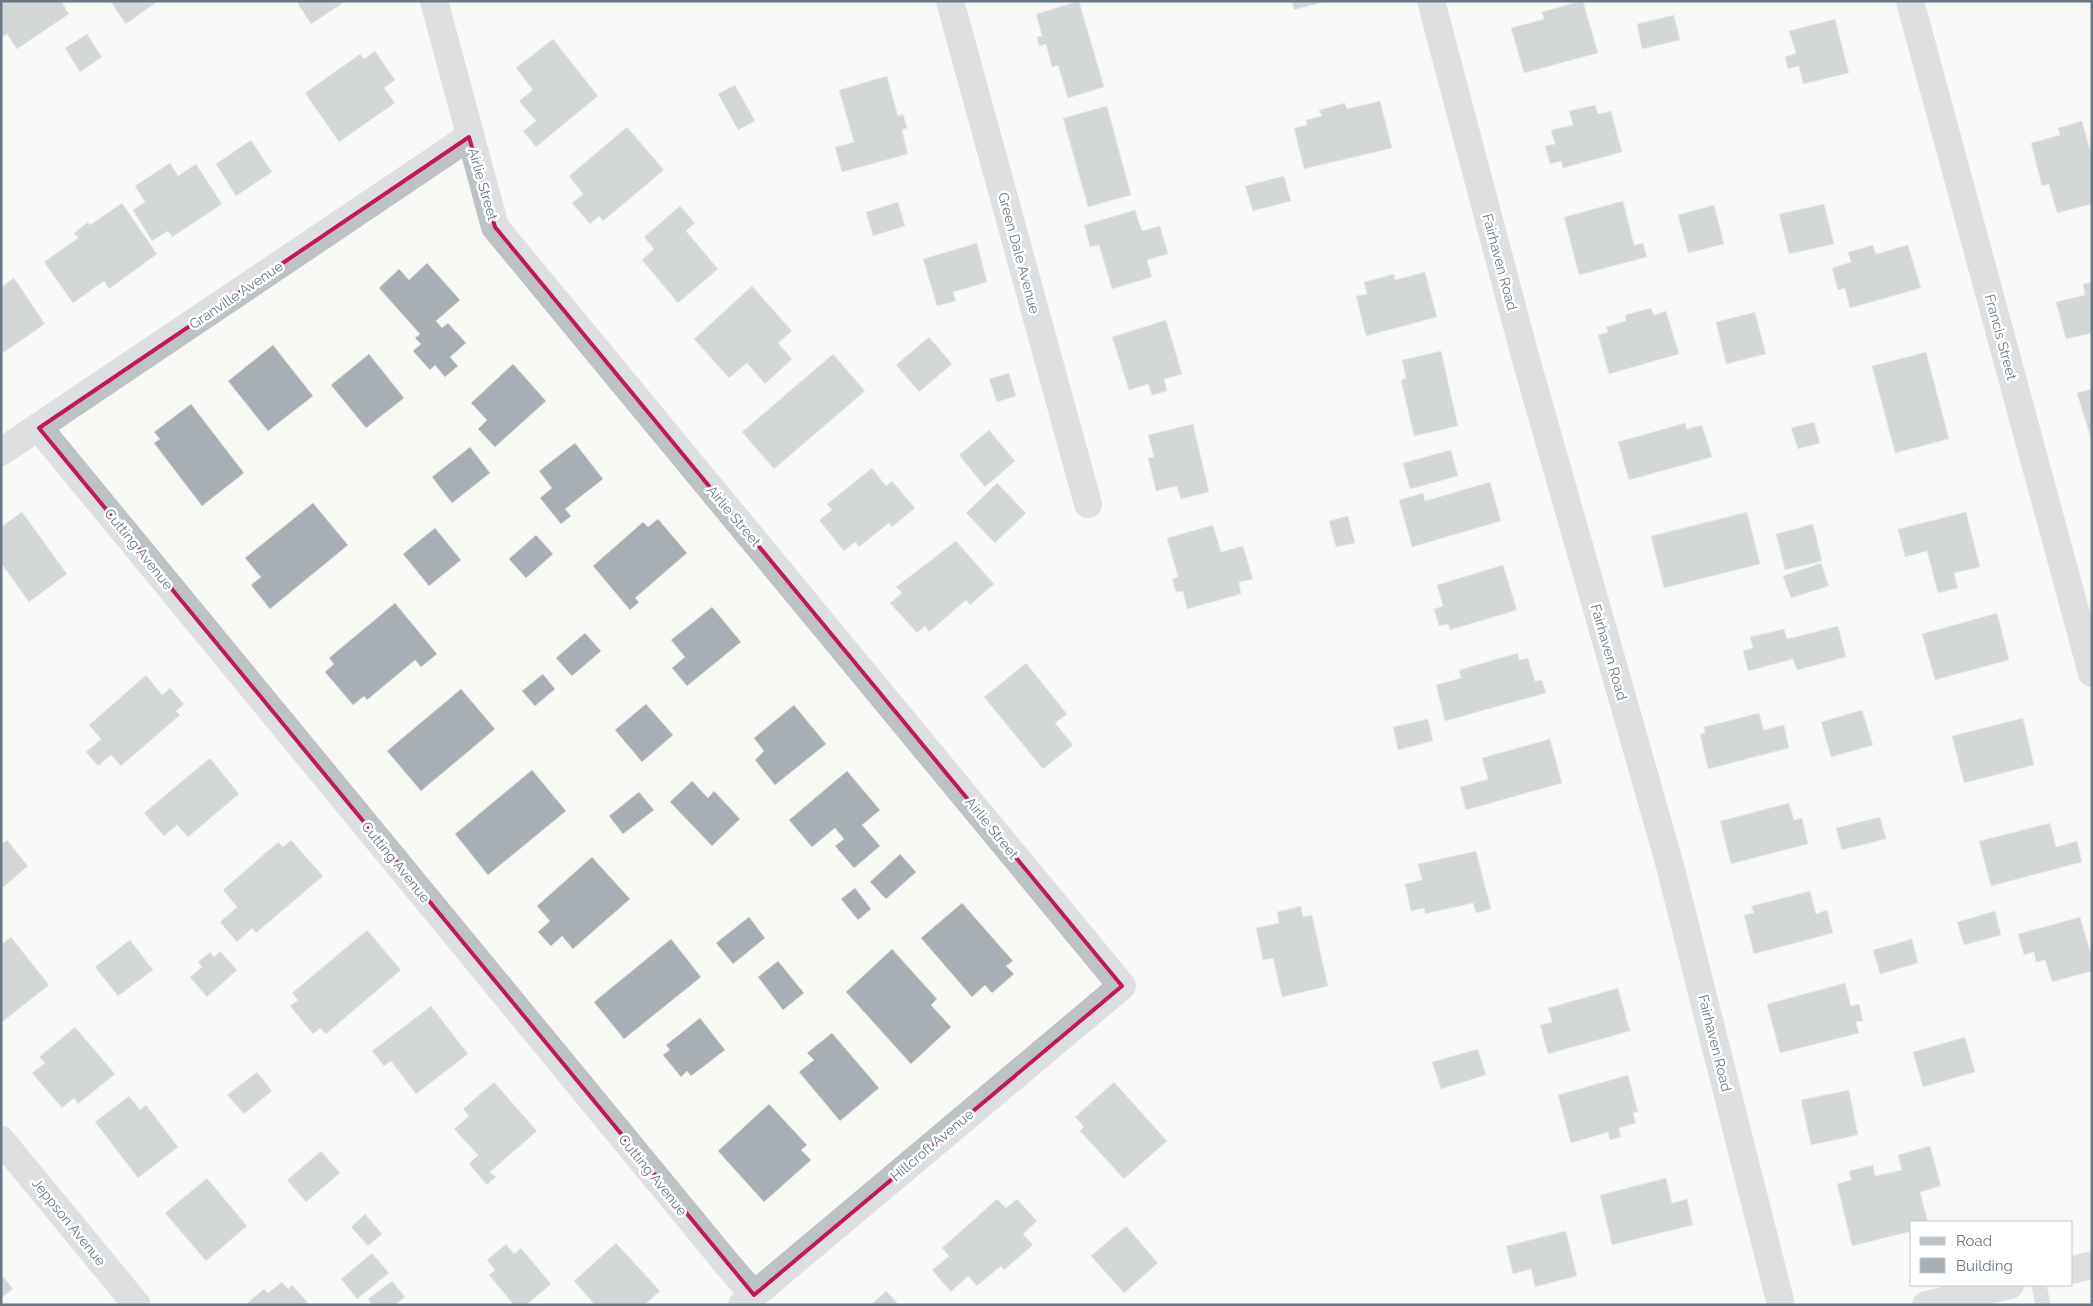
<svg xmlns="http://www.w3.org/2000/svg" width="2093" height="1306" viewBox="0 0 2093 1306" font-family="Raleway,sans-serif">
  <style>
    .building { fill: #a7afb4; stroke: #d9d9d8 }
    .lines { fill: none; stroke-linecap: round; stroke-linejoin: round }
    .lane { stroke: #bdc2c5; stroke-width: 15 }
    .street { stroke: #bdc2c5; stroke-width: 28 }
    .marked { fill: none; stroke: #c2185b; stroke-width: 4; stroke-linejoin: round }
    .labels { text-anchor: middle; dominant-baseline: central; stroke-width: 5; stroke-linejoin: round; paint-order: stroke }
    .street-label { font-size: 14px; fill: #697884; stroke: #fff }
  </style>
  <rect width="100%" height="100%" fill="#f8f8f5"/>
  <!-- building -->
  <path class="building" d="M1,1h60l8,13 -52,35 -10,-15 -6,4z
    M110,1h48l-32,23z
    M296,1h50l-35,23z
    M1079,1l25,86 -36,11 -10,-33 -6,2 -6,-23 -7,2 -2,-9 5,-1 -6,-22z
    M1292,1h35l-33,9z
    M1580,1h3l15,52 -74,20 -13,-45 33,-9 -2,-7z
    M1674,15l6,25 -38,9 -5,-25z
    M1835,19l14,54 -46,11 -4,-18 -11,3 -3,-12 11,-4 -7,-22z
    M87,34l15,23 -22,15 -15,-24z
    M553,39l45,57 -62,51 -13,-16 13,-10 -17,-20 14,-11 -17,-22z
    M375,51l20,29 -11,8 11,15 -56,39 -34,-49 55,-39 4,5z
    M887,76l11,40 5,-2 4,14 -5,2 6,24 -66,18 -7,-25 19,-5 -15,-52z
    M735,85l20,36 -17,9 -20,-36z
    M1380,101l12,47 -88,21 -10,-41 13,-3 -1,-5 16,-4 -3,-6 26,-7 2,6z
    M1595,105l3,9 13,-3 11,41 -59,16 -2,-7 -11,3 -5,-18 10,-2 -4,-14 22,-5 -4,-14z
    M1107,106l24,89 -43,12 -25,-89z
    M2082,121l10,36v47l-35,9 -8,-29 -7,2 -11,-43 29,-8 -2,-7z
    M627,127l37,43 -61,51 -4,-5 -9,8 -18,-21 11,-9 -14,-18z
    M251,140l21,32 -36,24 -20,-32z
    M170,163l8,13 18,-12 26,40 -50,33 -4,-6 -16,10 -19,-31 12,-8 -10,-16z
    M1284,176l7,25 -38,10 -8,-25z
    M1623,201l11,44 9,-2 4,14 -68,18 -15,-58z
    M898,202l7,24 -32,10 -7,-24z
    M122,203l35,51 -48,35 -5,-8 -31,22 -29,-41 34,-24 -4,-5 14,-11 2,3z
    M1824,204l10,40 -45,10 -10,-40z
    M1714,205l10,39 -36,9 -10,-38z
    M680,206l15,17 -9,8 32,38 -40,34 -36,-43 12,-11 -10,-12z
    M1135,210l7,21 18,-5 8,28 -21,6 5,17 -40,12 -13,-44 -9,2 -6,-22z
    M977,243l10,39 -34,10 3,9 -19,5 -14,-47z
    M1873,245l3,9 32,-9 13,43 -71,20 -5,-20 -7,2 -6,-22 19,-6 -3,-10z
    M427,263l33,37 -24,21 6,7 6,-5 18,20 -16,14 8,9 -13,11 -10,-12 -5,5 -17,-19 8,-7 -6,-6 5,-4 -41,-46 20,-19 10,11z
    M1425,272l12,45 -71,19 -10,-40 11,-2 -3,-12 30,-8 1,6z
    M14,278l31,46 -44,30v-67z
    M2092,282v51l-26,6 -10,-37 29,-7 -2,-11z
    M752,286l40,45 -14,12 14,16 -27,25 -18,-21 -18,15 -35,-39z
    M1651,308l3,7 12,-4 13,43 -70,20 -11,-39 10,-3 -2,-5 20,-6 -1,-6z
    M1755,312l11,42 -40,10 -10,-42z
    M1166,320l16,54 -18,5 3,12 -15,4 -4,-11 -19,6 -17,-53z
    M929,337l23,27 -33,28 -23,-27z
    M273,345l40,51 -45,35 -40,-50z
    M1441,351l17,75 -44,10 -13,-56 5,-2 -4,-18z
    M1926,352l23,87 -54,14 -23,-87z
    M369,354l35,44 -38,30 -35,-43z
    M833,354l32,37 -91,78 -32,-37z
    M513,364l33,37 -51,46 -17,-18 9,-9 -16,-17z
    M1009,373l7,23 -19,6 -8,-23z
    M2092,389v50h-1l-14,-46z
    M191,404l53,69 -42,33 -48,-63 6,-4 -6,-7z
    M1814,422l6,21 -22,6 -7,-21z
    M1685,423l2,6 15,-4 10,32 -83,23 -11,-38z
    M1193,424l16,68 -28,7 -4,-13 -21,5 -8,-33 6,-1 -6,-22z
    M989,430l26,31 -30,26 -26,-32z
    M575,443l28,36 -38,30 6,7 -10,8 -21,-26 12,-10 -13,-17z
    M470,447l20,26 -38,30 -20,-26z
    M1451,450l7,26 -48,13 -7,-26z
    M872,468l14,18 6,-5 23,27 -23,19 -3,-4 -30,24 -4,-5 -11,9 -25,-31 13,-10 -5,-6z
    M1490,482l11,39 -89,26 -13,-47 24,-7 2,8z
    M997,483l29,30 -31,30 -29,-30z
    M313,503l35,42 -78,64 -19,-24 10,-8 -16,-19z
    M22,512l45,62 -38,28 -28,-39v-36z
    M1747,512l13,52 -96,24 -13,-52z
    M1966,512l14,55 -26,6 4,15 -20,5 -11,-42 -22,6 -7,-28z
    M1348,516l7,27 -19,4 -7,-26z
    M658,519l29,34 -52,45 4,4 -9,8 -37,-44 50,-44 5,5z
    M1813,524l9,37 -37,9 -9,-36z
    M1213,525l8,27 22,-6 10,33 -14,3 2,12 -54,15 -4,-18 -7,1 -4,-13 6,-2 -11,-39z
    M435,528l26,32 -32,26 -26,-32z
    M536,535l17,19 -27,24 -17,-19z
    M956,541l38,43 -24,21 -4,-5 -37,32 -4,-6 -8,7 -27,-30 12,-10 -6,-6z
    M1821,563l8,23 -38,12 -8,-22z
    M1503,565l14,45 -67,20 -2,-6 -9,2 -5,-17 9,-3 -6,-21z
    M395,603l42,51 -16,13 -6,-7 -48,40 -3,-4 -11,9 -28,-33 9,-8 -5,-6z
    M712,607l29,35 -54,44 -15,-18 13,-11 -14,-17z
    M1997,613l12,47 -74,20 -13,-46z
    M1838,626l8,31 -49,13 -4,-11 -45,12 -5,-20 10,-3 -3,-11 34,-8 3,10z
    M585,633l16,18 -29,25 -16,-18z
    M1518,653l1,7 9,-2 7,23 7,-1 4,13 -101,28 -9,-36 25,-7 -2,-8z
    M1026,663l41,51 -12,9 18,22 -30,24 -59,-72z
    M543,674l12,15 -20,17 -13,-15z
    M146,675l16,20 8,-7 14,16 -8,7 4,4 -59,51 -10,-11 -13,11 -12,-14 15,-13 -12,-14z
    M461,689l34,40 -74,62 -34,-40z
    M646,704l27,31 -31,27 -27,-32z
    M794,705l32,39 -51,41 -20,-25 9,-9 -10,-13z
    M1862,710l11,35 -42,12 -10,-35z
    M1759,713l5,17 20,-5 5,23 -81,21 -8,-35 5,-1 -1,-6z
    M2023,718l11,47 -70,18 -12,-47z
    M1428,719l5,22 -35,9 -5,-23z
    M1550,739l12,44 -96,27 -6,-23 28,-8 -6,-21z
    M210,758l29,36 -51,43 -11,-12 -13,11 -20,-23z
    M532,770l34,41 -78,64 -33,-41z
    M847,771l33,39 -18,15 18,21 -26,22 -19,-22 9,-7 -9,-11 -23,19 -23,-27z
    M692,781l16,17 6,-7 26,28 -28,27 -42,-44z
    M639,792l15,18 -31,24 -14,-18z
    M1789,803l5,17 8,-2 6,26 -77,20 -11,-43z
    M1880,817l6,22 -44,11 -6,-22z
    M2050,823l6,24 21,-6 5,21 -91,24 -12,-45z
    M7,840l21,26 -27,23v-45z
    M291,840l32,36 -67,57 -4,-5 -15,14 -17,-20 17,-15 -14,-17 55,-48 5,5z
    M1476,851l15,58 -15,4 -3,-10 -48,11 -1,-6 -13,3 -6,-27 17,-4 -4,-16z
    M900,854l16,18 -30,27 -16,-17z
    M592,857l38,42 -57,50 -11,-13 -11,10 -13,-14 12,-11 -13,-15z
    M855,888l16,21 -13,11 -17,-21z
    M1810,891l6,23 11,-4 6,23 -79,21 -10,-39 10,-2 -3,-7z
    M962,903l51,58 -7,5 8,8 -22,19 -7,-8 -13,12 -51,-59z
    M1301,906l2,11 9,-2 16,71 -46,11 -9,-39 -10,2 -7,-32 23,-5 -2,-11z
    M1995,911l6,24 -37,10 -7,-23z
    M749,917l16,21 -32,26 -17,-21z
    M2080,917l12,41v13l-40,11 -7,-22 -9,2 -2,-10 -10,3 -6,-21z
    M367,930l34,40 -75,64 -6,-6 -7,6 -23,-28 8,-6 -6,-7z
    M11,937l38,48 -48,38v-78z
    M671,939l30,38 -77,62 -30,-37z
    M1912,939l6,24 -38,11 -7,-24z
    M130,940l23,30 -35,26 -23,-29z
    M892,949l45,50 -6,6 20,22 -40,37 -65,-72z
    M220,951l17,19 -30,27 -17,-20 12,-10 -4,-5 12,-10 4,5z
    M778,961l26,32 -21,17 -25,-33z
    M1845,983l6,23 8,-2 4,17 -7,1 3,11 -79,20 -13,-49z
    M1618,988l12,43 -82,23 -8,-29 12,-3 -4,-14z
    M431,1006l37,48 -52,40 -25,-33 -7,5 -12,-15z
    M700,1018l25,32 -34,26 -4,-5 -6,6 -18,-22 7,-5 -4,-5z
    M75,1027l40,47 -37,30 -4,-6 -12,10 -30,-35 13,-10 -6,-6z
    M832,1033l47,55 -39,33 -41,-49 15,-12 -7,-7z
    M1965,1037l10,35 -52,15 -10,-35z
    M1478,1049l8,26 -45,14 -9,-27z
    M257,1072l15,19 -28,23 -17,-19z
    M1628,1075l10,37 -5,1 3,10 -17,5 2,9 -11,3 -2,-8 -37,11 -13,-48z
    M494,1082l43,49 -47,41 6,5 -9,8 -18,-21 9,-9 -24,-26 15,-13 -6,-7z
    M1114,1082l53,59 -43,38 -44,-48 4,-4 -9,-10z
    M1849,1090l9,45 -47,10 -10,-45z
    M129,1096l11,14 6,-5 32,42 -40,31 -43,-56z
    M769,1104l38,41 -6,5 10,10 -47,42 -46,-51z
    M1930,1146l11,40 -21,6 8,30h-16v9l-60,15 -15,-62 14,-4 -2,-9 24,-6 2,11 27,-6 -4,-15z
    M321,1151l19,22 -34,29 -19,-22z
    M207,1178l40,48 -41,35 -41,-48z
    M1666,1178l6,25 15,-4 6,26 -81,20 -12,-50z
    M997,1199l9,9 11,-9 20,22 -14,13 10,11 -29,25 -3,-4 -24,20 -9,-10 -17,16 -19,-22 17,-14 -7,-8z
    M365,1214l17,20 -14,12 -17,-19z
    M1126,1226l32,37 -34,30 -33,-37z
    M1566,1231l11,45 -42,11 -4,-18 -18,5 -7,-28z
    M616,1243l44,48 -16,14h-49l-21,-24z
    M506,1244l8,10 7,-6 30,36 -25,21h-12l-25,-30 6,-5 -8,-10z
    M372,1253l17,20 -32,26 -16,-20z
    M1,1274l12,15 -12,9z
    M392,1281l13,16 -10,8h-23l-4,-6z
    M282,1282l6,7 4,-4 18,20h-65l19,-16 4,4z
    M886,1291l13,14h-28z"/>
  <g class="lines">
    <!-- lane -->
    <path class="lane" d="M2039,1285l4,20"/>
    <!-- street -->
    <path class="street" d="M434,1l61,226 627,759 -380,319
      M950,1l138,503
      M1431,1l94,355 144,506 112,443
      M1910,1l182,672
      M39,428l689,837 26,30
      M1,452l468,-315
      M1,1140l136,165
      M2072,1270l20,-5
      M1926,1305l84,-20"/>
  </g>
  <!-- marked area -->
  <path d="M0 0H2093V1306H0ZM469,137l26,90 627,759 -368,309 -715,-867z" fill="#f8f8f5" fill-opacity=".55" fill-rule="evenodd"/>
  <path class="marked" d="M469,137l26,90 627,759 -368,309 -715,-867z"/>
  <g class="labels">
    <!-- street labels -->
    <g class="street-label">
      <text transform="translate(483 184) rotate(74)">Airlie Street</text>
      <text transform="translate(1019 253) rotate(75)">Green Dale Avenue</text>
      <text transform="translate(1500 262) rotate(75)">Fairhaven Road</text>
      <text transform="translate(236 295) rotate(-34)">Granville Avenue</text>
      <text transform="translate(2001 337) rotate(75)">Francis Street</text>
      <text transform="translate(734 516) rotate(50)">Airlie Street</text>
      <text transform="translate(139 549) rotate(51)">Cutting Avenue</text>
      <text transform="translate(1609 652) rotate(74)">Fairhaven Road</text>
      <text transform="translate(992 828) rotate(51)">Airlie Street</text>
      <text transform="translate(396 862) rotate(51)">Cutting Avenue</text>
      <text transform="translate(1715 1043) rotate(76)">Fairhaven Road</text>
      <text transform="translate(932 1145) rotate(-40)">Hillcroft Avenue</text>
      <text transform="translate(653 1175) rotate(51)">Cutting Avenue</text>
      <text transform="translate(69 1222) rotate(51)">Jeppson Avenue</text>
    </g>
  </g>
  <!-- border -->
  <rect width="2093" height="1306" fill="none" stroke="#697884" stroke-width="5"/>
  <!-- legend -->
  <rect x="1910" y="1221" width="162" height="65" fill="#ffffff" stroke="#c3c9ce"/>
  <rect x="1920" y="1237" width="25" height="8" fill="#bdc2c5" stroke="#c3c9ce"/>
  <text x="1956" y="1246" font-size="15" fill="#697884">Road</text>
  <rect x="1920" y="1258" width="25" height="15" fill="#a7afb4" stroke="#c3c9ce"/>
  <text x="1956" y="1271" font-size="15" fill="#697884">Building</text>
</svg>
